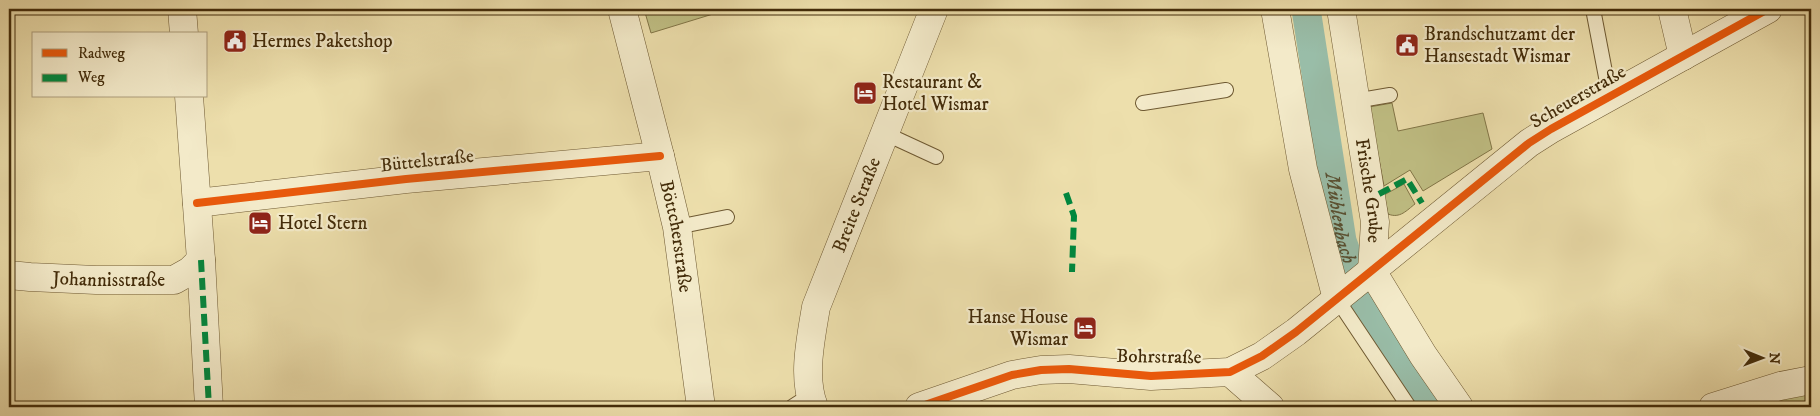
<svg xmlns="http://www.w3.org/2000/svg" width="1820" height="416" viewBox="0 0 1820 416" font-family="'IM FELL DW Pica',serif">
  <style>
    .green { fill: #c0bf84; stroke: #827647 }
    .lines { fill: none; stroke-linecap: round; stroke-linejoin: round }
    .canal { stroke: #99bda8; stroke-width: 29 }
    .lane-casing { stroke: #6e5932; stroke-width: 16 }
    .street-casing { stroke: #6e5932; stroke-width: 29 }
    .lane { stroke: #f3eac9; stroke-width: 14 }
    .street { stroke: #f3eac9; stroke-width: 28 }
    .quiet { stroke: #00873e; stroke-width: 6; stroke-dasharray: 12 6; stroke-linecap: butt }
    .cycleway-casing { stroke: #f3eac9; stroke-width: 11 }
    .cycleway { stroke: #e8590c; stroke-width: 8 }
    .labels { text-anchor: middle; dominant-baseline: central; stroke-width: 4.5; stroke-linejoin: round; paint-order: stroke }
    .poi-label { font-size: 19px; fill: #432c0a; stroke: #f3eac9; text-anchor: start }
    .street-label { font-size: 19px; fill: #432c0a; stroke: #f3eac9 }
    .water-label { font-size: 20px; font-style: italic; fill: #585032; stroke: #f3eac9 }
  </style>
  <rect width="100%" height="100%" fill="#eddfac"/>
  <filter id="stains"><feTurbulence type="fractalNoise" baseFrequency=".004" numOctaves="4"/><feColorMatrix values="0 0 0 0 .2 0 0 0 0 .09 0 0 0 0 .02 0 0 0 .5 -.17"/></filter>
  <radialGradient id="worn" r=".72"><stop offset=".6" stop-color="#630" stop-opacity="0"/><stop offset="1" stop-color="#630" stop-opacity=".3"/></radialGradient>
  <!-- green -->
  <path class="green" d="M644,9h72l-3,5 -62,19z
    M1392,103l6,28 85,-18 9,36 -69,42 -13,-21 -26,16 -15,-79z
    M1404,184l11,20c-8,6 -15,15 -27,10l-4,-19z
    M1811,380v27h-98z"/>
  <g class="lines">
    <!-- canal -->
    <path class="canal" id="s1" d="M1306,9l36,232 25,69 66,97"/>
    <!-- lane casing -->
    <g class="lane-casing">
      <path id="lane" d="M1593,9l17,89
        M1355,101l35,-6
        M1143,103l83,-13
        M884,133l52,24
        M677,227l50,-10
        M1337,299l72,108
        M792,407l17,-11"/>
    </g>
    <!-- street casing -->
    <g class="street-casing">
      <g id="street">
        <path d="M182,9l2,25"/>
        <path id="s2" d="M622,9l38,147 17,71 24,180"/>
        <path d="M1275,9l28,160 34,130"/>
        <path id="s3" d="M1341,9l34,213 -3,49 51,84 36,52"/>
        <path d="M1672,9l11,47"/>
        <path d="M189,96l12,164 8,147"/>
        <path d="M197,203l209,-24 254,-23"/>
        <path id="s4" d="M9,275l21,2 66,3h78l16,-9 11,-11"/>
        <path d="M1230,372l40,35"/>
        <path id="s5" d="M814,407c-12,-30 -3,-69 2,-100l118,-298"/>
        <path d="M919,407l93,-32 29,-5 28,-1 82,7 79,-4 32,-16 34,-24 233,-189 22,-14 217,-120"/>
        <path d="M1713,407l67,-21 31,-6"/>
      </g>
    </g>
    <!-- lane -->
    <use href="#lane" class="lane"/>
    <!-- street -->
    <use href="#street" class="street"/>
    <!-- quiet -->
    <path class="quiet" d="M1066,193l8,23 -2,56
      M1379,194l28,-15 15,24
      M201,260l8,147"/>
    <!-- cycleway casing -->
    <g class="cycleway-casing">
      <path id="cycleway" d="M197,203l209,-24 254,-23
        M919,407l93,-32 29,-5 28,-1 82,7 79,-4 32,-16 34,-24 233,-189 22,-14 217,-120"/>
    </g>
    <!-- cycleway -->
    <use href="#cycleway" class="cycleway"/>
  </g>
  <!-- icons -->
  <defs>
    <g id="civic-square" transform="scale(1.25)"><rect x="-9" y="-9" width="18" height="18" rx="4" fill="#8f2418" stroke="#f3eac9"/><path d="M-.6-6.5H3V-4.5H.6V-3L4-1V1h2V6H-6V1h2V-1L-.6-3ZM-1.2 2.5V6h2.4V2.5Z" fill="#fff"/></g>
    <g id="hotel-square" transform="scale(1.25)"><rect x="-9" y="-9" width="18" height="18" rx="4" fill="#8f2418" stroke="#f3eac9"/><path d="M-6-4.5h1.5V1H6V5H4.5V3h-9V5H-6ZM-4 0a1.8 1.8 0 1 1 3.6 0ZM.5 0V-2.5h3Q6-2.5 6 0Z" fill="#fff"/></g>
  </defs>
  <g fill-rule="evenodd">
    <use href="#civic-square" x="235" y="41"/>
    <use href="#civic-square" x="1407" y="45"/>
    <use href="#hotel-square" x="865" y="93"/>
    <use href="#hotel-square" x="260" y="223"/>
    <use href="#hotel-square" x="1085" y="328"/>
  </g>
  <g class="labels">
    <!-- poi labels -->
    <g class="poi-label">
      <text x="1424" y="34">Brandschutzamt der<tspan x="1424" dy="22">Hansestadt Wismar</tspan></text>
      <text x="252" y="41">Hermes Paketshop</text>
      <text x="882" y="82">Restaurant &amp;<tspan x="882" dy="22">Hotel Wismar</tspan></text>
      <text x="278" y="223">Hotel Stern</text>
      <text x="1068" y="317" text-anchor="end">Hanse House<tspan x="1068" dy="22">Wismar</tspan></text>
    </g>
    <!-- street labels -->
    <g class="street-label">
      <text transform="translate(1578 97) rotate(-30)">Scheuerstraße</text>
      <text transform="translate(427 161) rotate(-6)">Büttelstraße</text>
      <text stroke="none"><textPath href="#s3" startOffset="184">Frische Grube</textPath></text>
      <text stroke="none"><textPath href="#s5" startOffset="211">Breite Straße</textPath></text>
      <text stroke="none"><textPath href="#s2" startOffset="234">Böttcherstraße</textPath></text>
      <text stroke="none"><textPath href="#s4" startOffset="100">Johannisstraße</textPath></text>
      <text transform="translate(1159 357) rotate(1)">Bohrstraße</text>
    </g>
    <!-- water labels -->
    <g class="water-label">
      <text stroke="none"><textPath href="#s1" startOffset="212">Mühlenbach</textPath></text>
    </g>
  </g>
  <!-- margin -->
  <rect width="1820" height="416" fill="none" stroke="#eddfac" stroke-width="30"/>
  <rect x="10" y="10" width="1800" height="396" fill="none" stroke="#432c0a" stroke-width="2.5"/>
  <rect x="15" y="15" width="1790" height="386" fill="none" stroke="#432c0a"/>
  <!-- legend -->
  <rect x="32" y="32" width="175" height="65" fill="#f3eac9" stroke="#ad9e7d"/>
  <rect x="42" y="49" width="25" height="8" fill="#e8590c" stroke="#ad9e7d"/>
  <text x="78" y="58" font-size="15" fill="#432c0a">Radweg</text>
  <rect x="42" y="74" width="25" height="8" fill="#00873e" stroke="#ad9e7d"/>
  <text x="78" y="82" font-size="15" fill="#432c0a">Weg</text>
  <!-- north arrow -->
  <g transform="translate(1762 358) rotate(91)" stroke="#f3eac9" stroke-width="4" paint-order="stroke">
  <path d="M0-4L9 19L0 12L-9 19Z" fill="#432c0a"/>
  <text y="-8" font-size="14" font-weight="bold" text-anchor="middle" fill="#432c0a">N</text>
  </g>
  <rect width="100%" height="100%" filter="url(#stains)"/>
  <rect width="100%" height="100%" fill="url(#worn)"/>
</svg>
